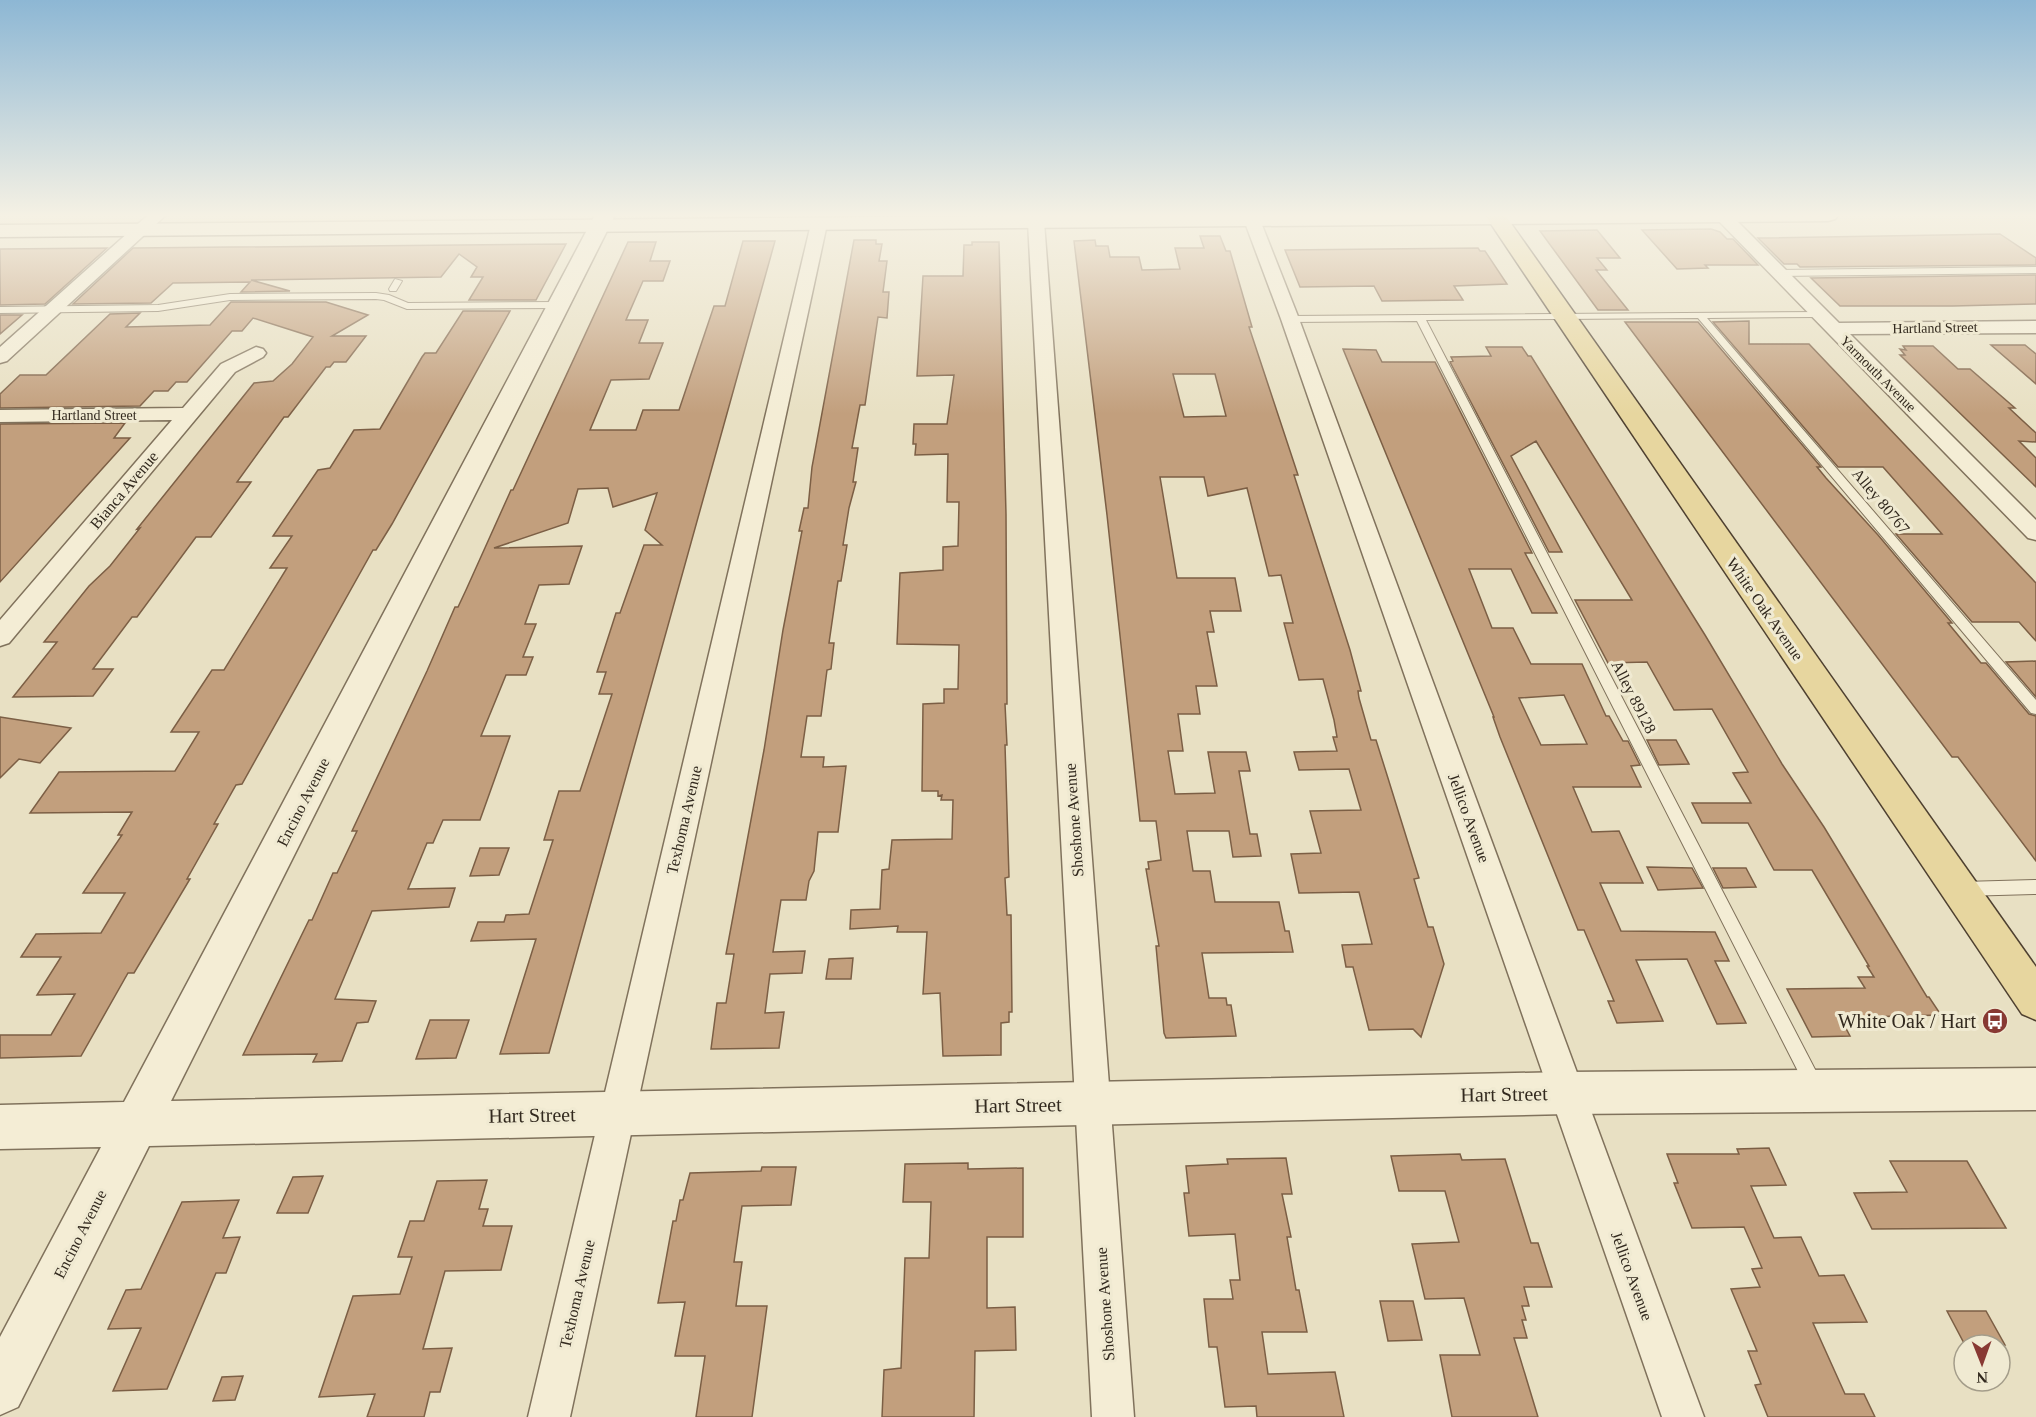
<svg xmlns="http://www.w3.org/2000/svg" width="2036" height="1417" viewBox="0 0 2036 1417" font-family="Georgia,serif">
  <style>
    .building { fill: #c29f7d; stroke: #7c5f45; stroke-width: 1.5; fill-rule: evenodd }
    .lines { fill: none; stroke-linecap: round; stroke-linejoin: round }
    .service-casing { stroke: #80725c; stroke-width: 2 }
    .minor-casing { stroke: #80725c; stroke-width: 3 }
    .tertiary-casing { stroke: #80725c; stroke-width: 3 }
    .secondary-casing { stroke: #62533f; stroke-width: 3 }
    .primary-casing { stroke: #4e4030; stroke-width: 3 }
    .service { fill: #f4edd5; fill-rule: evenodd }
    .minor { fill: #f4edd5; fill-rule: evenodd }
    .tertiary { fill: #f4edd5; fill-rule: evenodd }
    .secondary { fill: #f4edd5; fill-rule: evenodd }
    .primary { fill: #e7d69f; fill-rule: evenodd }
    .labels { text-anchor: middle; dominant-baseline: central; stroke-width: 6; stroke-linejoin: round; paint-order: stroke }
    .far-street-label { font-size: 14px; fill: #32291e; stroke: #f0ead2 }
    .street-label { font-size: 16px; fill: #32291e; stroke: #f0ead2 }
    .near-poi-label { font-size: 20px; fill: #32291e; stroke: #f0ead2; text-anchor: end }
    .near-street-label { font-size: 20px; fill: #32291e; stroke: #f0ead2 }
  </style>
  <rect width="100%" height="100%" fill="#e8e0c3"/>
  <!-- building -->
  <path class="building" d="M1711,229l9,3 7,7h6l25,26h-53l3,3 -31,1 -35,-39z
    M1597,230l23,28h-23l10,12h-11l32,40h-30l-58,-79z
    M2000,234l36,24v7l-236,2 -3,-3h-13l-26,-26z
    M1200,236h20l6,15h4l22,76h-3l49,148h-4l56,175 11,41h-3l1,7 12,42h5l11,35 32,103 -5,1 14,48h5l11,37 -23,73 -8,-8 -44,1 -16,-63h-7l-4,-22 30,-1 -13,-52 -60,1 -8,-39 30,-1 -11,-42 51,-1 -12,-41 -50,1 -5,-18 43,-1 -4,-14h4l-3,-17 -11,-41 -24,1 -15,-57h9l-12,-48 -12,1 -22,-88 -39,8 -4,-19h-44l17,101h58l6,33h-31l4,21h-7l10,54h-21l4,28h-22l5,37h-15l7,43 40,-1 -7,-41h38l4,19h-11l11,63h7l4,22 -28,1 -4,-26h-42l6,40h17l5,31h64l6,29h4l4,21 -91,1 7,45h17l1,7h4l5,31 -70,2 -2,-5 -8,-87h3l-13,-77h3l-1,-7 13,-2 -5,-39h-16l-33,-306 -33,-274 21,-1 1,6h12l2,11h29l3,13 38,-1 -5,-21h29zM1173,374h42l11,42 -42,1z
    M854,240h22v4h6l-3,17h8l-4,31h6l-2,26 -9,-1 -13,88h-5l-8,43h6l-5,34h3l-7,26 -6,37h4l-6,36h-3l-9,62h5l-3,26 -4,1 -6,46h-14l-6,41h23l-1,10 23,-1 -8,66h-20l-4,39 -5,10 -3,19h-25l-8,52 32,-1 -3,22 -32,1 -5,39 19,-1 -5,36 -68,1 6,-46h9l8,-49h-8l38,-204 19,-120 19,-99h-3l5,-23h4l4,-41z
    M743,241h32l-226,812 -49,1 36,-115 -65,2 7,-19h26l2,-7 23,-1 24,-74h-9l15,-49h21l32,-97h-13l7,-22h-9l19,-59h4l24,-68h18l-17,-15 12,-37 -44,14 -5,-19 -30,1 -10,34 -74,25 88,-2 -13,38 -30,1 -14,39h11l-13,33h10l-7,18h-20l-25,61h29l-30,84h-37l-10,23h-6l-19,46 47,-1 -6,19 -77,4 -37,88 41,2 -8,21 -11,1 -15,38 -29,1 4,-8 -74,1 66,-135h3l21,-47h4l20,-42h-5l75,-160 28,-64h3l8,-17 45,-100h2l115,-248h28l-6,19h20l-7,20h-20l-17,39h22l-9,23h24l-14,36 -38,1 -21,50h46l7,-20h36l35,-104h11z
    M972,242h27l7,272 1,190h-2l2,41h-2l4,132 -4,1 2,37h4l1,97h-3v10l-8,1v32l-58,1 -3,-63 -17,1 4,-62h-30l1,-6 -48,3 1,-19 29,-1 2,-39 7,-1 3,-29 60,-1 1,-39h-12l1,-5 -4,1v-5h-16l1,-87 21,-1v-14h14l1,-44 -62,-1 3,-71 43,-3v-23l15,-1 1,-44h-12l1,-48 -33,1 1,-11h-3l1,-20h33l7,-49 -37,1 6,-100h40l1,-31h8z
    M566,244l-30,56h-67l14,-23h-12l6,-10 -18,-13 -18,23 -190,3 39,11 -49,1 9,-10 -77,1 -22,20 -78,1 60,-56z
    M107,248l-62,56 -45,1v-56z
    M1478,248l2,3h5l22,33 -53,2 9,14 -81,1 -8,-15 -74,1 -15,-37z
    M2036,275v29l-83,2h-113l-29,-28z
    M231,302h95l42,13 -36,21h34l-20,26h-12l-4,5h-4l-38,50h-4l-47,65h14l-40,55h-15l-59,80h-5l-39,52h20l-20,27 -80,1 44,-55h-13l45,-56 21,-20 30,-38 -3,1 117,-146 19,-2 19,-17 21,-27 -60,-19 -11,13h-10l-45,51h-11l-8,9h-14l-14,15 -140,2v-14l20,-19h26l64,-61 30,-1 -14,14 84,-2z
    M463,311h47l-118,213 -16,26h-3l-131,234 -6,1 -22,39h4l-31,55h3l-56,94h-6l-47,83 -81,2v-23h51l24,-41 -38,1 24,-38h-40l15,-23 65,-1 24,-40h-42l39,-58h-4l14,-23 -102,1 29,-41 116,-1 24,-39h-28l41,-62h12l63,-102h-17l22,-32h-19l45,-66 12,-2 24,-38 26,-1 42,-72 3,-4h11z
    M0,315h22l-22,19z
    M1749,321v23h60l227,239v58l-17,-19h-47l-76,-88h46l-59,-67h-45l-125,-145z
    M1625,322h73l123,145h-4l9,11 52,57 74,88h-4l33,40h5l43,51 7,2v145l-78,-104h-6z
    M1991,345h34l11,9v30z
    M1903,346h30l25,23h12l45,39h-6l27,25v9l-17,-1 17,17v29l-136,-132h5l-5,-6 6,1z
    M1486,347h36l6,9h3l174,279 77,129 42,63 103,170h2l12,18 -76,2 2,3 -25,1 8,15 -38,1 -25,-48 78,-1 -7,-11h16l-7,-11h2l-57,-96h-38l-26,-47h-46l-10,-20h59l-18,-30 15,-1 -36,-63 -38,1 -27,-48 -39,1 -33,-63h57l-96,-159 -25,15 51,96h-13l-99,-190 3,-1 -2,-4 40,-1z
    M1343,349l33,1 6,12h53l97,191h-7l32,60h-25l-21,-44h-42l23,59h21l18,36h51l24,52h3l14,25h5l12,24 -9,1 10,21h-68l19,45 27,-1 24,52h-43l21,48 94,1 14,29h-14l31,62 -29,1 -30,-65 -51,1 27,61 -46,2 -9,-22h6l-30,-71h-6l-78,-193 -7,-20h1zM1564,695l23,49 -46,1 -22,-47z
    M125,423l-11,15h16l-130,144v-158z
    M2036,661v36l-30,-35z
    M0,717l71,11 -31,35 -21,-4 -19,19z
    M1647,740h29l13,24 -30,1z
    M480,848h29l-10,27 -29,1z
    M1647,867l45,1 11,20 -45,2z
    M1713,868h33l10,19 -33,1z
    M853,958l-2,21h-25l3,-20z
    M430,1020h39l-13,38 -40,1z
    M1769,1148l17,37 -35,1 23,52 27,-1 18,39 25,-1 23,47 -54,1 32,71h19l11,23h-107l-13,-32 6,-1 -13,-33h9l-26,-62 29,-2 -8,-18 10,-1 -18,-41 -52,1 -18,-45h4l-11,-29h72l-2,-5z
    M1460,1154l2,6 43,-1 26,84h7l14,44h-28l5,19h-7l4,14h-4l5,18h-13l24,79h-86l-12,-62h40l-16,-57 -39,1 -13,-55 47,-2 -14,-51h-46l-8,-35z
    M1286,1158l6,36h-10l9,43h-4l9,53h3l8,42h-45l6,42 67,-2 9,45h-87l-1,-11 -31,1 -8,-60h-8l-5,-48h29l-3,-19h10l-5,-46 -46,2 -5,-43h5l-3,-27 42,-2 -1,-5z
    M1890,1161h77l39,67 -134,1 -18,-36 53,-1z
    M968,1163v6l55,-1v69h-36v71l28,-1 1,43 -41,1 -1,66h-92l2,-47 17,-2 4,-110h24l2,-56h-28l2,-38z
    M762,1167h34l-5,38 -49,1 -8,56h8l-6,44h31l-15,111h-56l9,-61h-30l10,-54 -27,1 15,-82h3l4,-21h3l7,-27 71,-2z
    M323,1176l-15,37h-31l16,-36z
    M487,1180l-8,29h9l-5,17h29l-11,44 -56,1 -22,78 29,-1 -12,44h-10l-6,25h-57l8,-23 -56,3 34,-101 47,-2 12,-37h-14l12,-36h14l13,-40z
    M239,1200l-16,38 17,-1 -14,36h-10l-49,116 -54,2 28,-63 -33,1 18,-39 15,-1 41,-87z
    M1380,1301h33l9,39 -34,1z
    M1947,1311h39l19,34h-40z
    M243,1376l-8,24 -22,1 9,-24z"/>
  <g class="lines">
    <!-- service casing -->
    <g class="service-casing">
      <path id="service" d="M2036,267v6l-258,3 -4,-3 4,-3z
        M395,279l7,2 -6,10h-6l-1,-2z
        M376,293l13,2 19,8 150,-1 5,3 -5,3 -151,1 -23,-9 -8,-1 -146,1 -72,11 -158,2v-6l158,-2 72,-11z
        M1821,312l2,2 -5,3 -111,1 329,382v14l-5,-1 -333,-395 -272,2 394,759 3,6 -3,6 -6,3 -6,-3 -391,-770 -127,1 -5,-3 5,-3z
        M2036,880v14l-73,2 -5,-2 -3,-5 3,-5 5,-2z"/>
    </g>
    <!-- minor casing -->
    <g class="minor-casing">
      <path id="minor" d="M148,215h18l-159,146 -7,2v-16z
        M1253,215l7,5 39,99 405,1098h-42l-381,-1098 -37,-99 2,-3z
        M1713,215h18l108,108 197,-2v12l-186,1 186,186v20l-8,-2z
        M1036,217l8,5 90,1195h-42l-64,-1195z
        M819,219l8,5 -257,1193h-42l283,-1193z
        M256,347l7,2 3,4 -3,4 -28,15 -226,271 -9,3v-26l172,-200 -172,2v-12l183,-2 38,-44z"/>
    </g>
    <!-- tertiary casing -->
    <g class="tertiary-casing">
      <path id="tertiary" d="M595,215h20l-444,886 1396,-29 469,-4v42l-469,4 -1418,32 -131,261 -18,8v-78l101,-190 -101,2v-44l124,-3z"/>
    </g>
    <!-- secondary casing -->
    <g class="secondary-casing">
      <path id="secondary" d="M1101,215h737l-3,4 -7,2 -1828,16v-12z"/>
    </g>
    <!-- primary casing -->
    <g class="primary-casing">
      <path id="primary" d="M1485,215h20l531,752v53l-14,-6z"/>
    </g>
    <!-- service -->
    <use href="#service" class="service"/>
    <!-- minor -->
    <use href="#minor" class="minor"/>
    <!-- tertiary -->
    <use href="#tertiary" class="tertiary"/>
    <!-- secondary -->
    <use href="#secondary" class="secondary"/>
    <!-- primary -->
    <use href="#primary" class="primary"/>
  </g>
  <!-- sky -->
  <linearGradient id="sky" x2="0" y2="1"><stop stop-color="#8db7d4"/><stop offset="0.52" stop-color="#f5f1e4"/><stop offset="1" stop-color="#f5f1e4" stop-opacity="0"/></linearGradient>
  <rect width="2036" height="414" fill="url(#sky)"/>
  <!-- icons -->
  <defs>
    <g id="bus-disc" transform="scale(1.35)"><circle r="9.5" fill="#883933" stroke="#f0ead2"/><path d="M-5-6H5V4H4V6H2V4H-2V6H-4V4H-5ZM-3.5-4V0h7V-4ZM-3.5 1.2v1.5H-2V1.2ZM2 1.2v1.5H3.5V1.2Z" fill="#fff"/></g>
  </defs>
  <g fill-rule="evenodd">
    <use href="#bus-disc" x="1995" y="1021"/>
  </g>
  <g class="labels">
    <!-- far-street labels -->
    <g class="far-street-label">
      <text transform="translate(1935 328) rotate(-1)">Hartland Street</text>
      <text transform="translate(1878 374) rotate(45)">Yarmouth Avenue</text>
      <text x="94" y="415">Hartland Street</text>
    </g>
    <!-- street labels -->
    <g class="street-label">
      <text transform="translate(124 490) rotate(-50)">Bianca Avenue</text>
      <text transform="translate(1881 501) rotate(50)">Alley 80767</text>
      <text transform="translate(1765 609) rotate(55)">White Oak Avenue</text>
      <text transform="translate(1634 697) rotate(63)">Alley 89128</text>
      <text transform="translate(303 802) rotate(-63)">Encino Avenue</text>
      <text transform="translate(1469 818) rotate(70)">Jellico Avenue</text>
      <text transform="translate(684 820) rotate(-77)">Texhoma Avenue</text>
      <text transform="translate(1074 820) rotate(-94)">Shoshone Avenue</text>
      <text transform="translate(80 1234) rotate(-63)">Encino Avenue</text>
      <text transform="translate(1632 1276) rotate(70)">Jellico Avenue</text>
      <text transform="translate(577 1294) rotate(-77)">Texhoma Avenue</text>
      <text transform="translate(1105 1304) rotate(-94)">Shoshone Avenue</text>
    </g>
    <!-- near-poi labels -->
    <g class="near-poi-label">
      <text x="1976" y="1021">White Oak / Hart</text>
    </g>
    <!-- near-street labels -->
    <g class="near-street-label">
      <text transform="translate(1504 1094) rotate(-1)">Hart Street</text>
      <text transform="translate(1018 1105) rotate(-1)">Hart Street</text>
      <text transform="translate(532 1115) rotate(-1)">Hart Street</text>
    </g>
  </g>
  <!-- north arrow -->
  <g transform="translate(1982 1363) rotate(179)"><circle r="28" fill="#f0ead2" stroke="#a49d8a" stroke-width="1.5"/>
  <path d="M0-4.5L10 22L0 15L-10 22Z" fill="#883933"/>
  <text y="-9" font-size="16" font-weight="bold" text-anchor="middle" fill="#32291e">N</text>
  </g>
</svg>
